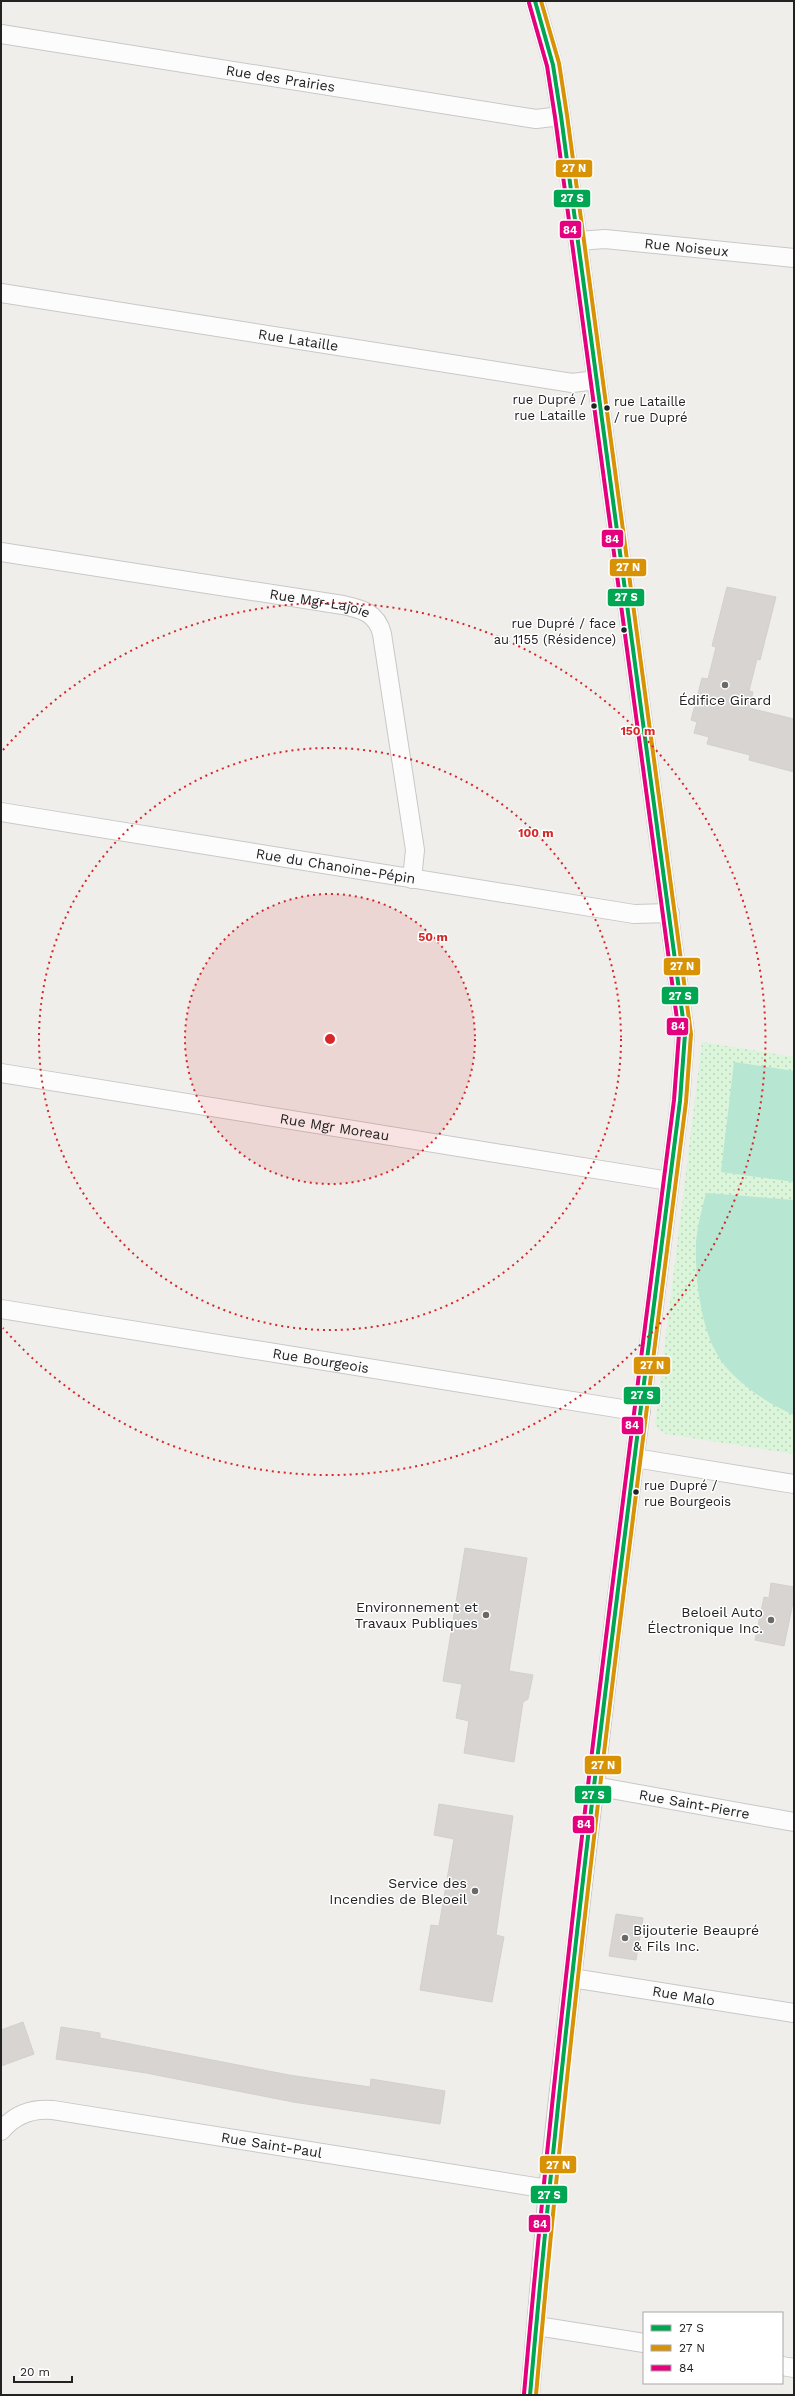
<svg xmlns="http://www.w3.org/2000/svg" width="795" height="2396" viewBox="0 0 795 2396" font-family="'Work Sans',sans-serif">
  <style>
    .park { fill: url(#park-dots) }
    .pitch { fill: #b7e6d2 }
    .building { fill: #d7d4d2; stroke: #d3d0cc }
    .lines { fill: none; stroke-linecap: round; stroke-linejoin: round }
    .street-casing { stroke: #c9c8c7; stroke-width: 20 }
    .street { stroke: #fdfcfc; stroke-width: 18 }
    .bus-1-casing { stroke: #fff; stroke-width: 7 }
    .bus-2-casing { stroke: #fff; stroke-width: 7 }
    .bus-3-casing { stroke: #fff; stroke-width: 7 }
    .bus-1 { stroke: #00a651; stroke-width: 4 }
    .bus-2 { stroke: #d79205; stroke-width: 4 }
    .bus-3 { stroke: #e5007d; stroke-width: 4 }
    .ring { fill: none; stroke: #d62828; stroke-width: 2; stroke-dasharray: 2 4 }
    .bus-dot { fill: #222; stroke: #fff; stroke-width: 1.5 }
    .poi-dot { fill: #6a6968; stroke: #fff; stroke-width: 1.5 }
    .labels { text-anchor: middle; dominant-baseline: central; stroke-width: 3; stroke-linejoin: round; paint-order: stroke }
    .bus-label { font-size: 13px; fill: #222; stroke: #fff; text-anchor: end }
    .street-label { font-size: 14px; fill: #222; stroke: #fff }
    .poi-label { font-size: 14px; fill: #222; stroke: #fff; text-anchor: end }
    .centre { fill: #d62828; stroke: #fff; stroke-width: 2 }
    .ring-label { font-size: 12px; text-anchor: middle; font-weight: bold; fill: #d62828; stroke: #fff; stroke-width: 3; stroke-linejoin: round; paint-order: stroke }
    .line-badge { stroke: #fff; stroke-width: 1.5 }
    .badge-label { font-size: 11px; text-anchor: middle; font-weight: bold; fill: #fff }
  </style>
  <defs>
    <pattern id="park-dots" width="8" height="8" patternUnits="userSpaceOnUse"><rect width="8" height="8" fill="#daf5da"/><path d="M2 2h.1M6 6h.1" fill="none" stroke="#bbd2bb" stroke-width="1.8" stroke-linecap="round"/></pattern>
  </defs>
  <rect width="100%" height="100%" fill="#f0eeeb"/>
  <!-- park -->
  <path class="park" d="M702,1042l92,15v397l-128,-20 -7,-4 -4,-6z"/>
  <!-- pitch -->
  <path class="pitch" d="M734,1062l60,9v111l-73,-10z
    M706,1193l88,7v215c-26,-12 -50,-27 -69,-49 -24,-30 -30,-85 -29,-123 1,-16 6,-34 10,-50z"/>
  <!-- building -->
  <path class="building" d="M727,587l49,10 -16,63 -3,-1 -8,32 4,1 -4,16 45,11v53l-45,-12 1,-5 -43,-11 2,-7 -15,-4 3,-11 -6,-2 11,-42 6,1 8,-32 -4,-1z
    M465,1548l62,10 -18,113 24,4 -5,24 -5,3 -9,60 -50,-9 5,-32 -13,-3 6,-34 -19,-3z
    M771,1583l23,4v11l-10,48 -29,-6 9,-43 5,1z
    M439,1804l74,12 -17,119 8,2 -12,65 -72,-12 11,-65 8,1 15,-87 -20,-4z
    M616,1914l27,4 -7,42 -27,-4z
    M23,2022l11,32 -33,12v-36z
    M61,2027l39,6v5l189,37 81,12 1,-8 74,12 -5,33 -147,-22 -147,-29 -90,-14z"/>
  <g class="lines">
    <!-- street casing -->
    <g class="street-casing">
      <g id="street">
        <path id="s1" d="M1,34l535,85 25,-3"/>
        <path id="s2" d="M578,241l27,-2 189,19"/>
        <path id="s3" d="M1,293l571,90 24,-3"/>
        <path id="s4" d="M1,552l342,53c19,4 34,8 39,29l33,216 -3,29"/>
        <path id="s5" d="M1,812l633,102 36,-1"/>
        <path id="s6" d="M1,1073l668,108"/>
        <path id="s7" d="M1,1309l640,103"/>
        <path d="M635,1458l159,26"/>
        <path id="s8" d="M594,1786l200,36"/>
        <path id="s9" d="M572,1978l222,35"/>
        <path id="s10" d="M1,2131c13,-16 31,-23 52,-21l495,79"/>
        <path d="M537,2326l107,17"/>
        <path d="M782,2366l12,2"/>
        <path d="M530,2395l18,-206 14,-126 52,-443 66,-519 5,-67 -124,-918 -8,-51 -18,-64"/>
      </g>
    </g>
    <!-- street -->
    <use href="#street" class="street"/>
    <!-- bus-1 casing -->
    <g class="bus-1-casing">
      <path id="bus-1" d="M530,2395c38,-433 95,-863 150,-1294l5,-67 -124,-918 -8,-51 -18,-64"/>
    </g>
    <!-- bus-2 casing -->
    <g class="bus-2-casing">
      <path id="bus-2" d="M536,2395c38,-432 95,-863 150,-1293l5,-68 -124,-919 -8,-52 -18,-62"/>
    </g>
    <!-- bus-3 casing -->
    <g class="bus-3-casing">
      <path id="bus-3" d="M524,2394c38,-432 95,-863 150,-1294l5,-66 -124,-917 -8,-51 -18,-63"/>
    </g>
    <!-- bus-1 -->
    <use href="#bus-1" class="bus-1"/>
    <!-- bus-2 -->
    <use href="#bus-2" class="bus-2"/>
    <!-- bus-3 -->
    <use href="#bus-3" class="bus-3"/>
  </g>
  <!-- distance rings -->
  <circle cx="330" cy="1039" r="145" fill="#d62828" fill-opacity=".12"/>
  <g class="ring">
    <circle cx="330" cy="1039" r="145"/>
    <circle cx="330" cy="1039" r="291"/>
    <path d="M3 750A436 436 0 1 1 3 1328"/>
  </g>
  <!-- markers -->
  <g class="bus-dot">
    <circle cx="594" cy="406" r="3.5"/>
    <circle cx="607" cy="408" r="3.5"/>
    <circle cx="624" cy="630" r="3.5"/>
    <circle cx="636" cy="1492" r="3.5"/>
  </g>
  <g class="poi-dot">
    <circle cx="725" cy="685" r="4"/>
    <circle cx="486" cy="1615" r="4"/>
    <circle cx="771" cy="1620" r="4"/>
    <circle cx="475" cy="1891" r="4"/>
    <circle cx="625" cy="1938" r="4"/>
  </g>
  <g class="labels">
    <!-- bus labels -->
    <g class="bus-label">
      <text x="586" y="399">rue Dupré /<tspan x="586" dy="16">rue Lataille</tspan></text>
      <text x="614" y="401" text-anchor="start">rue Lataille<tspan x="614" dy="16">/ rue Dupré</tspan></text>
      <text x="616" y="623">rue Dupré / face<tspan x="616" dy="16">au 1155 (Résidence)</tspan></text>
      <text x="644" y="1485" text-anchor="start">rue Dupré /<tspan x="644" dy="16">rue Bourgeois</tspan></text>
    </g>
    <!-- street labels -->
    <g class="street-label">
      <text stroke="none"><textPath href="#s1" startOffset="283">Rue des Prairies</textPath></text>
      <text stroke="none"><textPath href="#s2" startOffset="109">Rue Noiseux</textPath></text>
      <text stroke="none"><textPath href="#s3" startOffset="301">Rue Lataille</textPath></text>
      <text stroke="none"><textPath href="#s4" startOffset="323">Rue Mgr-Lajoie</textPath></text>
      <text stroke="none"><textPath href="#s5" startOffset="339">Rue du Chanoine-Pépin</textPath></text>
      <text stroke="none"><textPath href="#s6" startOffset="338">Rue Mgr Moreau</textPath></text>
      <text stroke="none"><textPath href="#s7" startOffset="324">Rue Bourgeois</textPath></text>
      <text stroke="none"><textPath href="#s8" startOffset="102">Rue Saint-Pierre</textPath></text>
      <text stroke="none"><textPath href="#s9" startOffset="113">Rue Malo</textPath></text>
      <text stroke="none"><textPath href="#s10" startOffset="280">Rue Saint-Paul</textPath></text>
    </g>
    <!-- poi labels -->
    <g class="poi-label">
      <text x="725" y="700" text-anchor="middle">Édifice Girard</text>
      <text x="478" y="1607">Environnement et<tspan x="478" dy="16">Travaux Publiques</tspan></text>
      <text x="763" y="1612">Beloeil Auto<tspan x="763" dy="16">Électronique Inc.</tspan></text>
      <text x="467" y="1883">Service des<tspan x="467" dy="16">Incendies de Bleoeil</tspan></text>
      <text x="633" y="1930" text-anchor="start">Bijouterie Beaupré<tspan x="633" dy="16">&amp; Fils Inc.</tspan></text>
    </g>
  </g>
  <circle cx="330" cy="1039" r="6" class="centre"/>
  <g class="ring-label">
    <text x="638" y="735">150 m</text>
    <text x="536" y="837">100 m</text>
    <text x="433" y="941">50 m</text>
  </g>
  <g class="line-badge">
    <rect x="555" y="159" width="38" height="19" rx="4" fill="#d79205"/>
    <rect x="553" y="189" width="38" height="19" rx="4" fill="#00a651"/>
    <rect x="559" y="220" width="23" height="19" rx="4" fill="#e5007d"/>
    <rect x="601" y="529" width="23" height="19" rx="4" fill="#e5007d"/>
    <rect x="609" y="558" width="38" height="19" rx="4" fill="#d79205"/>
    <rect x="607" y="588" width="38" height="19" rx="4" fill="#00a651"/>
    <rect x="663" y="957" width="38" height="19" rx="4" fill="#d79205"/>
    <rect x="661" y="986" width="38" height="19" rx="4" fill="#00a651"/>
    <rect x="666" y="1017" width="23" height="19" rx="4" fill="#e5007d"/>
    <rect x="633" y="1356" width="38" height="19" rx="4" fill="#d79205"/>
    <rect x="623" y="1386" width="38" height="19" rx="4" fill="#00a651"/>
    <rect x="621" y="1416" width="23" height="19" rx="4" fill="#e5007d"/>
    <rect x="584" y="1755" width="38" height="20" rx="4" fill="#d79205"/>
    <rect x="574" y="1785" width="38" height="19" rx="4" fill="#00a651"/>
    <rect x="572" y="1815" width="23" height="19" rx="4" fill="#e5007d"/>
    <rect x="539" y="2155" width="38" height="19" rx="4" fill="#d79205"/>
    <rect x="530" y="2185" width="38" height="19" rx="4" fill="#00a651"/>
    <rect x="528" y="2214" width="23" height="19" rx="4" fill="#e5007d"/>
  </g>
  <g class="badge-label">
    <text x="574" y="172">27 N</text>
    <text x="572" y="202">27 S</text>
    <text x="570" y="234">84</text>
    <text x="612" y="543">84</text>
    <text x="628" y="571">27 N</text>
    <text x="626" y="601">27 S</text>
    <text x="682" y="970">27 N</text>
    <text x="680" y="1000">27 S</text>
    <text x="678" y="1030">84</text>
    <text x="652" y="1369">27 N</text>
    <text x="642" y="1399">27 S</text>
    <text x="632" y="1429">84</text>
    <text x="603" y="1769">27 N</text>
    <text x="593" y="1799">27 S</text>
    <text x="584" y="1828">84</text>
    <text x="558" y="2169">27 N</text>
    <text x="549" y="2199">27 S</text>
    <text x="540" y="2228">84</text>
  </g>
  <!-- border -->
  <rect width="795" height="2396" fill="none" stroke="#222222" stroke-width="4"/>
  <!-- legend -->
  <rect x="643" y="2312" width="140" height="72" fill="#ffffff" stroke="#a7a7a7"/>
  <rect x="651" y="2325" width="20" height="6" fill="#00a651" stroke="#a7a7a7"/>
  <text x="679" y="2332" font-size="12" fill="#222222">27 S</text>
  <rect x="651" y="2345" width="20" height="6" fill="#d79205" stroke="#a7a7a7"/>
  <text x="679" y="2352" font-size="12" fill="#222222">27 N</text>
  <rect x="651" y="2365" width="20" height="6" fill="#e5007d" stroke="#a7a7a7"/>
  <text x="679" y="2372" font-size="12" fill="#222222">84</text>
  <!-- scale -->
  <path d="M14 2376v6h58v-6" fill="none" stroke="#222222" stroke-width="2"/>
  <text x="20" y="2376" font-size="12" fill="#222222" stroke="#ffffff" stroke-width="3" paint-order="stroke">20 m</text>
</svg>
